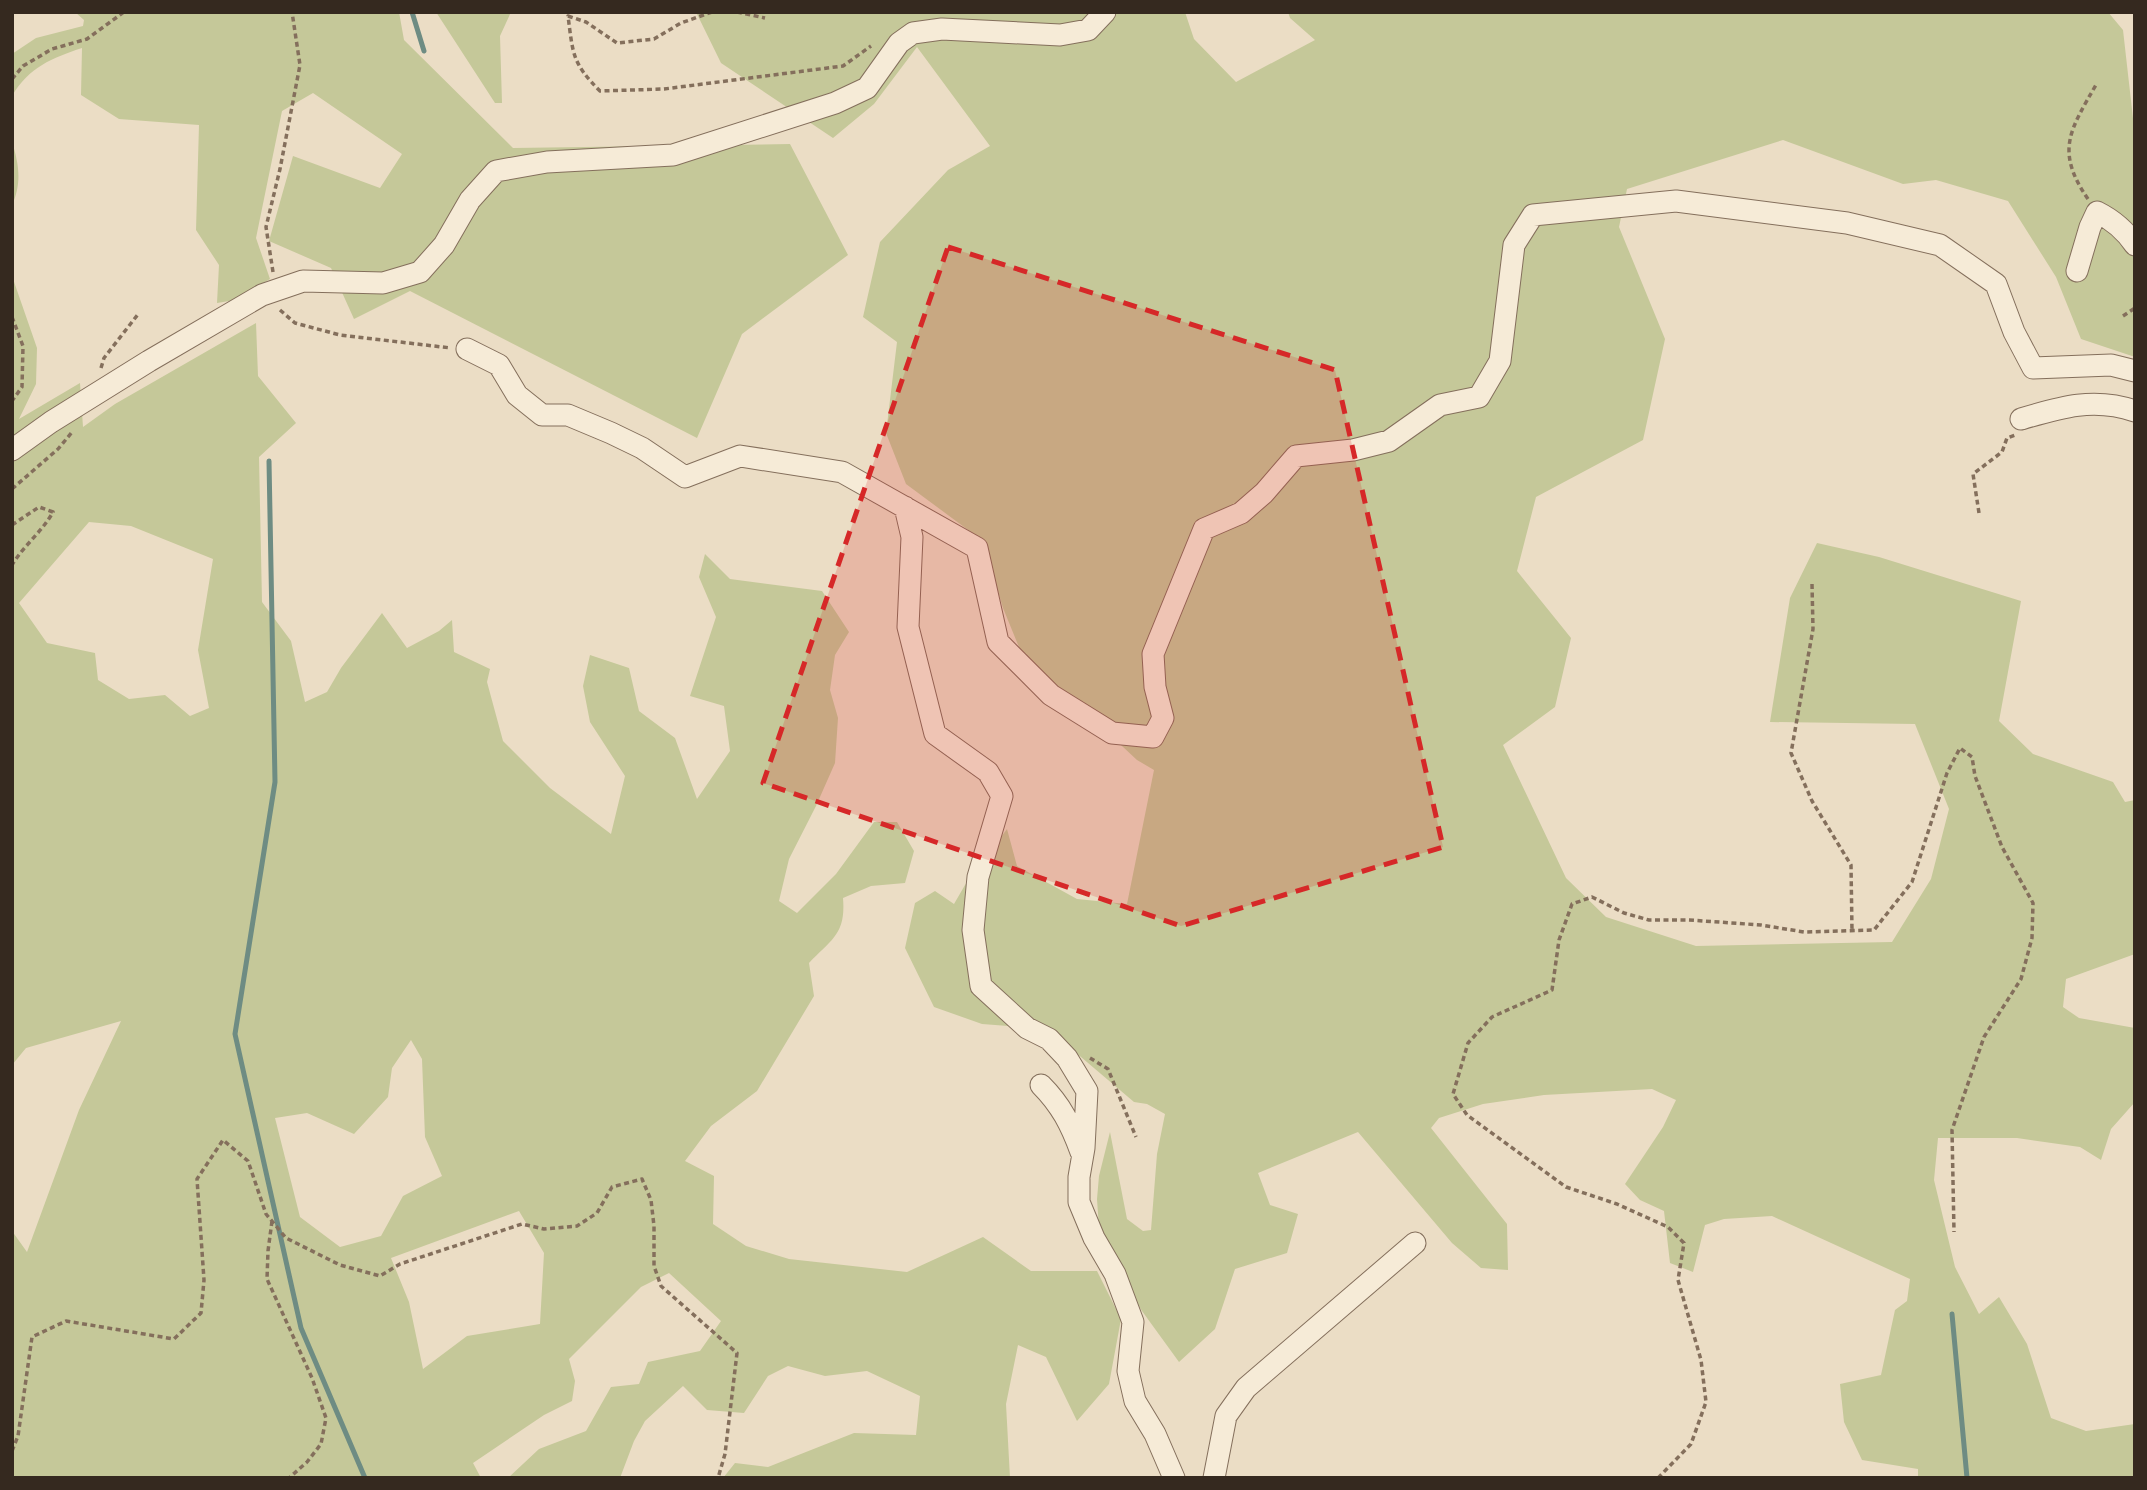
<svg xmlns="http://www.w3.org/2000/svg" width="2147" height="1490" viewBox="0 0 2147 1490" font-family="'IBM Plex Serif',serif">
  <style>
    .green { fill: #c5c899; fill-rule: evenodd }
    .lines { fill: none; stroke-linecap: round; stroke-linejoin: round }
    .stream { stroke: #6e8c83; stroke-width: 5 }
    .street-casing { stroke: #846f5c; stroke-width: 23 }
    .path { stroke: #846f5c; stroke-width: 3.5; stroke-dasharray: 5 3.5; stroke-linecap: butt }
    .street { stroke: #f6ebd7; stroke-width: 21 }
    .marked { fill: #d62828; fill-opacity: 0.2; stroke: #d62828; stroke-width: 5; stroke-dasharray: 14 9; stroke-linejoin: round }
  </style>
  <rect width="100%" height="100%" fill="#ebddc5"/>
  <!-- green -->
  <path class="green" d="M75,12h324l5,28 109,108 277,-4 58,111 -106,79 -45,104 -287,-147 -56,28 -23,-51 -62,-27 24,-85 87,32 22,-34 -89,-61 -31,18 -26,127 14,41 -35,21 -18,3 2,-38 -23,-35 3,-105 -80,-6 -38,-24 1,-47c-30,10 -53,19 -70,48v-42l24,-16 47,-12 1,-6z
    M436,12h75l-11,24 2,67h-7z
    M696,12h489l9,27 42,43 79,-42 -25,-22 -2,-6h820l15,18 12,106v221l-54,-18 -25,-62 -48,-76 -72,-21 -33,4 -120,-44 -156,49 -8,38 46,112 -22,101 -107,57 -19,74 54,67 -16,69 -52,38 63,133 40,39 90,29 196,-4 39,-63 18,-70 -34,-85 -145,-2 20,-124 27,-55 62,14 142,44 -22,120 34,33 80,28 12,20 10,-2v154l-69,25 -3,28 16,11 56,10v74l-24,27 -10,31 -21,-13 -63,-9h-79l-4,42 21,87 24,47 20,-17 28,47 24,74 35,13 49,-7v54h-217v-9l-56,-9 -18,-38 -4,-38 41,-9 14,-65 12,-9 3,-22 -138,-63 -48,3 -19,6 -12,47 -23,-9 -6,-52 -24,-11 -15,-16 38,-57 13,-27 -24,-11 -108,6 -61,9 -44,14 -8,10 76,96 1,46 -27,-2 -29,-25 -94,-111 -100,41 12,32 28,9 -11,39 -52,16 -20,60 -36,33 -37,-51 -42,-69 -3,-43 2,-23 11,-44 17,87 16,12 8,-1 6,-76 8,-40 -18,-10 -13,-2 -86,-73 -66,-5 -48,-17 -29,-59 10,-45 20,-12 19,13 11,-19 42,-56 10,37 60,33 50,5 27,-134 -17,-10 -116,-108 -18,-44 -20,-67 -77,-57 -20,-51 11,-91 -34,-25 17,-75 68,-72 42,-24 -73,-99 -43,57 -41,34 -112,-75z
    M12,142c7,22 10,41 0,63z
    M12,276l25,72 -1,36 -17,35 61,-36 3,44 32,-23 141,-81 2,53 38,47 -37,34 3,145 29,39 14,61 22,-10 14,-24 41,-55 25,35 32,-17 13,-11 2,32 36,17 -3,13 16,59 47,47 61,46 14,-58 -35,-54 -7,-36 7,-31 39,13 10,43 36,27 22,61 33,-48 -6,-45 -34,-10 26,-79 -17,-40 6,-23 25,25 92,12 27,41 -14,23 -5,35 8,28 -3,45 -19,43 -27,53 -10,42 18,12 39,-39 38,-52h23l17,29 -9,32 -34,3 -28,12c3,36 -11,41 -34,65l5,33 -57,95 -46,35 -26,35 29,15 -1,48 33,22 43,13 118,13 76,-35 48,34h66l24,48 -12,65 -32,37 -31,-64 -28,-12 -12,59 4,74h-287l12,-15 33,4 86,-34 62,2 4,-39 -53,-25 -42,5 -37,-10 -20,10 -24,37 -37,-3 -24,-24 -38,35 -11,20 -14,37h-112l31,-29 47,-18 25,-44 28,-3 9,-22 52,-11 21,-30 -52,-48 -28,14 -72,72 6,22 -3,20 -28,14 -71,48 8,15h-469v-247l15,21 52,-142 42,-89 -95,27 -14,17zM89,522l42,4 82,33 -15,91 11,58 -19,8 -25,-21 -36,4 -31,-19 -3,-27 -48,-10 -28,-40zM411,1040l11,19 3,78 17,39 -39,20 -22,40 -41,11 -40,-30 -25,-99 32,-5 47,21 34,-37 4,-29zM519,1211l25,42 -4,71 -73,12 -44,33 -14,-67 -18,-44z"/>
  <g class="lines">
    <!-- stream -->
    <path class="stream" d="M412,12l12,39
      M269,461l6,321 -40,252 66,294 64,150
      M1952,1314l15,164"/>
    <!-- street casing -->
    <g class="street-casing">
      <path id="street" d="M2077,271l13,-44 7,-15c16,8 28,18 38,33
        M467,349l32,16 18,30 25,20h26l43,18 31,15 43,29 55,-21 102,16 135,76 21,94 53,53 61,38 41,4 10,-19 -8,-31 -2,-33 51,-125 37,-16 23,-20 32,-37 57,-6 36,-9 51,-36 39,-8 21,-36 14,-116 19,-30 143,-14 171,22 93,22 56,39 18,48 19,36 78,-3 24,6
        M2021,419c40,-12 73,-22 114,-8
        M12,450l39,-28 98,-61 113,-66 41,-14 80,2 37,-11 24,-27 26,-45 26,-29 51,-9 126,-7 162,-52 32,-15 32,-45 14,-10 29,-4 118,6 28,-5 17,-18
        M905,507l7,30 -4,90 27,107 53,38 14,24 -24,81 -5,53 8,56 46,42 22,11 18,19 20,33 -3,57 -5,29v25l15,36 21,36 18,48 -5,49 7,30 20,33 19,44
        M1041,1085c20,20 30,40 40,67
        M1214,1478l12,-62 20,-28 169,-145"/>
    </g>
    <!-- path -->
    <path class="path" d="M712,12l-31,11 -27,16 -37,4 -31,-21 -18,-6c5,38 4,47 32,75l64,-2 179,-23 28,-20
      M737,12l28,6
      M12,79l11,-13 29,-17 35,-10 37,-27
      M2088,199c-34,-49 -17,-70 9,-116
      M273,272l-7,-45 14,-58 20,-104 -8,-53
      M280,310l15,13 45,12 111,13
      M2123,316l12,-8
      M12,317l11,29 -1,41 -10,14
      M101,368l3,-10 35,-45
      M12,489l46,-40 15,-18
      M1979,513l-6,-39 29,-22 5,-14 8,-3
      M12,525l27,-18 14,5c-11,20 -29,33 -41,53
      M1812,584l1,45 -22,124 21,48 39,64 1,66
      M1090,1058l18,11 28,68
      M272,1221l-4,30 -1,28 45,99 14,40 -5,26 -14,18 -18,16
      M12,1451l6,-15 14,-99 34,-16 108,18 27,-26 3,-33 -7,-101 26,-39 25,21 18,53 20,24 54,27 40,11 20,-12 122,-40 22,5 33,-3 20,-13 15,-26 30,-8 9,21 3,26v40l7,20 76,67 -12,101 -7,24
      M1658,1478l33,-34 15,-42 -5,-42 -23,-80 6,-37 -16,-16 -51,-23 -51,-17 -99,-72 -14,-21 15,-51 24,-26 60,-27 7,-50 13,-36 20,-7 32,16 25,7h40l72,5 43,7 70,-2 38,-48 35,-109 13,-25 12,9 3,19 27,71 31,56 -1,35 -11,41 -37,58 -32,93 2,102"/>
    <!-- street -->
    <use href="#street" class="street"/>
  </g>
  <!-- marked area -->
  <path class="marked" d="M948,247l387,123 108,477 -262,79 -418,-143z"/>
  <!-- border -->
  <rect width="2147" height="1490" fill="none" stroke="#35291f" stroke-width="28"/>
</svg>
